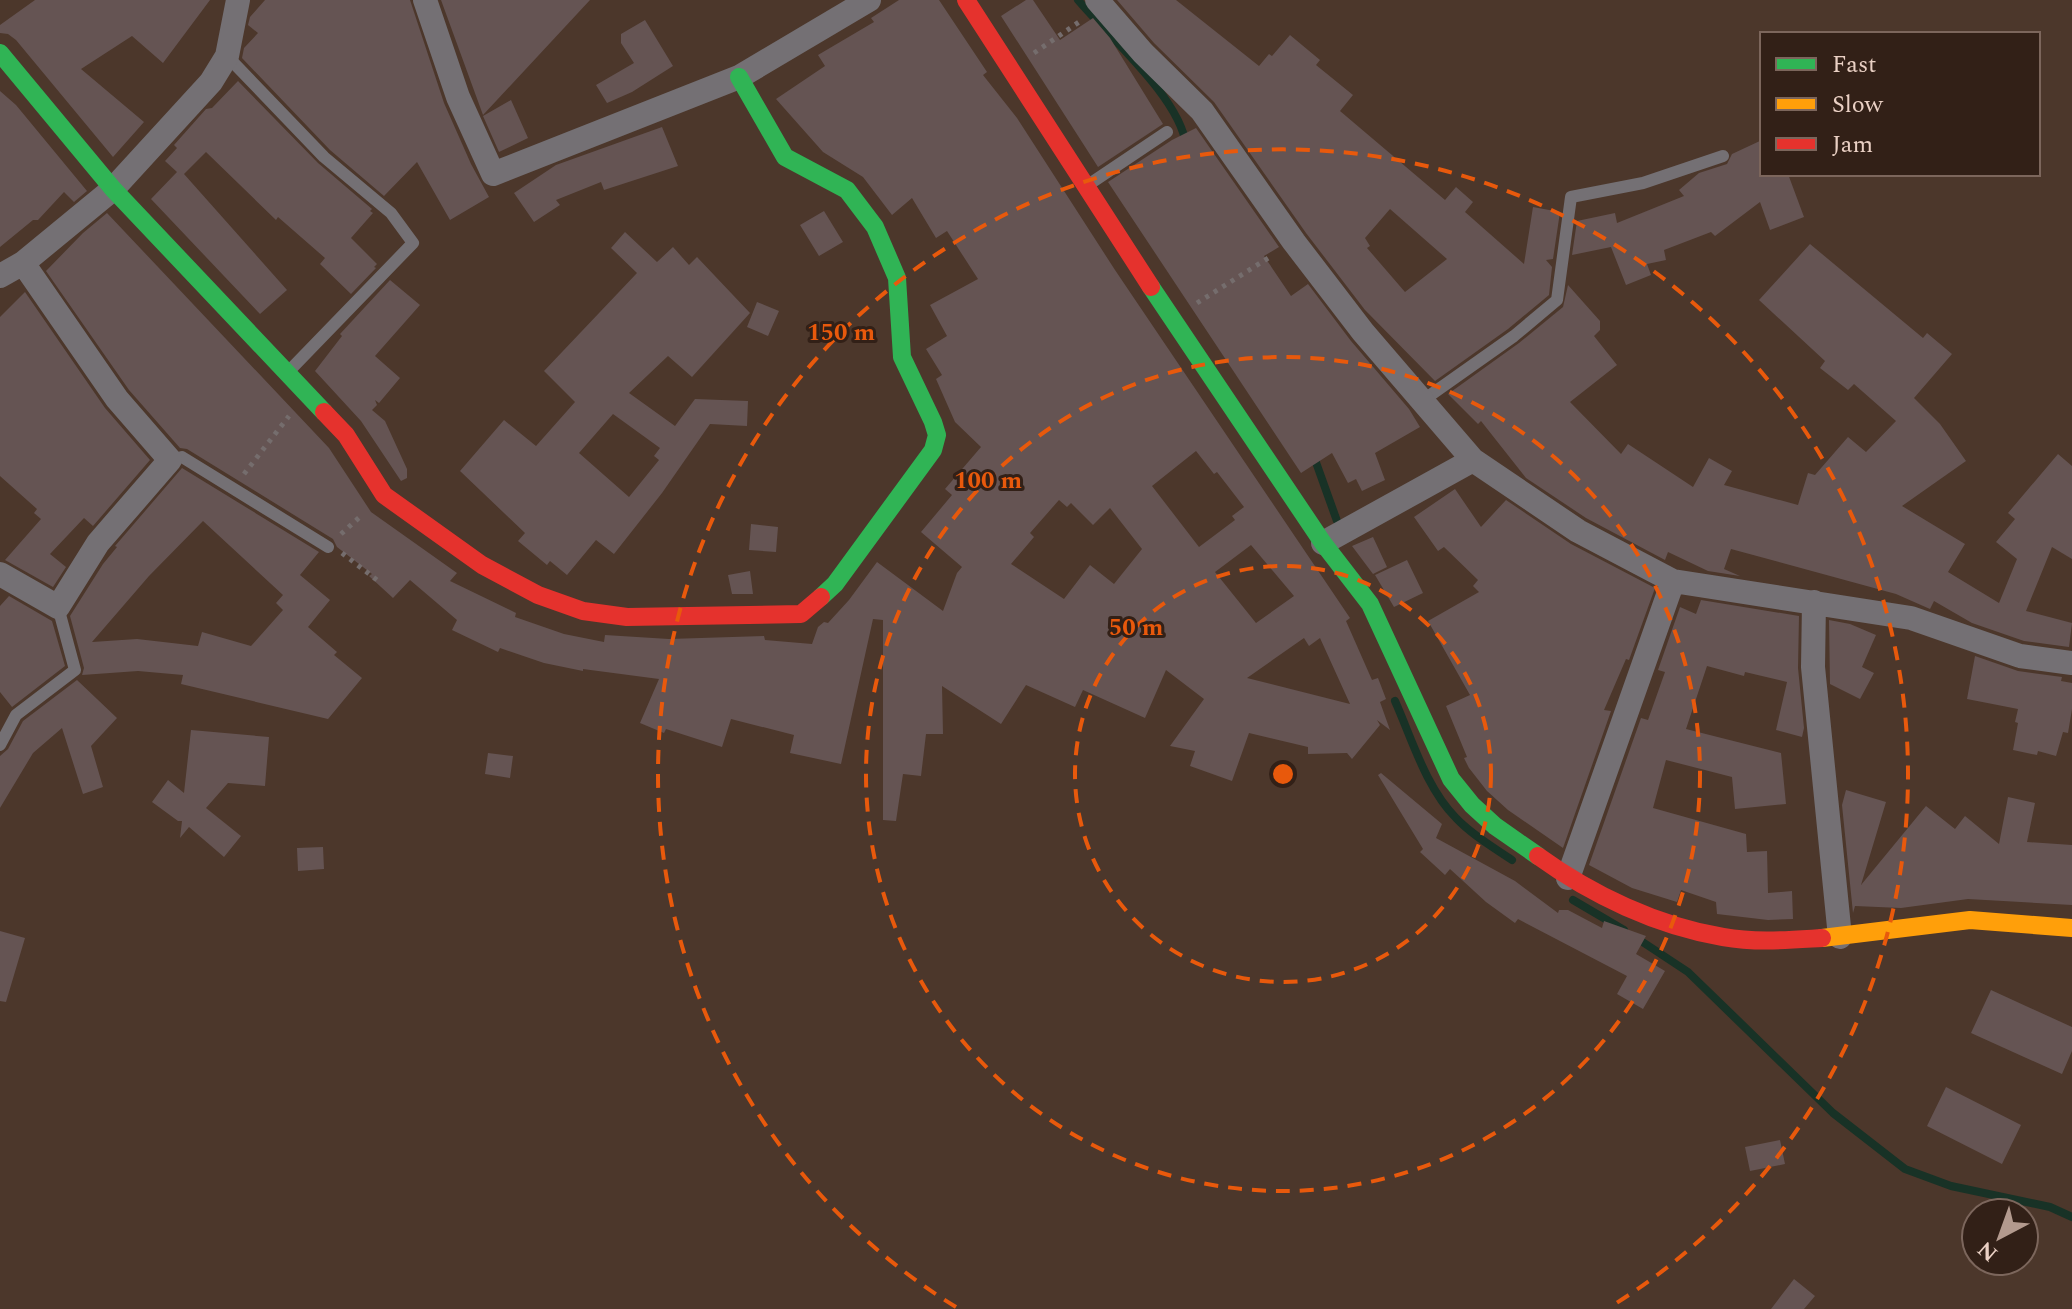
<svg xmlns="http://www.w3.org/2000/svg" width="2072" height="1309" viewBox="0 0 2072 1309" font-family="Spectral,serif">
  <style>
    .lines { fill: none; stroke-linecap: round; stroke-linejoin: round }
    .stream { stroke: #183226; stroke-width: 8 }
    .building { fill: #655453; fill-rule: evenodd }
    .path { stroke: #756d6d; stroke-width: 5; stroke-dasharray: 4 6; stroke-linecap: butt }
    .lane { stroke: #747074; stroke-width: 12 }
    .street { stroke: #747074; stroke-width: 24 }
    .fast { stroke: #30b455; stroke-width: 18 }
    .slow { stroke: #ff9f0a; stroke-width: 18 }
    .jam { stroke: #e5322d; stroke-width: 18 }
    .ring { fill: none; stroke: #e8590c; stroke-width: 4; stroke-dasharray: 14 10 }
    .centre { fill: #e8590c; stroke: #322017; stroke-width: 4 }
    .ring-label { font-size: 24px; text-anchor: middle; font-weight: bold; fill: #e8590c; stroke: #322017; stroke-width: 6; stroke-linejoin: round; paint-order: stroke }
  </style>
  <rect width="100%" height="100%" fill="#4c372b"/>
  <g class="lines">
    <!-- stream -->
    <path class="stream" d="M1078,0c31,37 102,98 108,145
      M1313,454l24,67
      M1395,701c17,38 31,87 61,117 16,17 37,29 56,42
      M1573,900l51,30
      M1635,937l53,35 145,141 72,56 46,17 99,21 22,10"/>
  </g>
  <!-- building -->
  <path class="building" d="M35,0h175l-47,63 -31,-27 -51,33 63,53 -31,35 -97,-117 -8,-6 -8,-1v-8z
    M265,0h145l34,103 27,61 18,33 -39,23 -33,-58 -33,34 -54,-46 -88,-92 2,-10 14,-15 -10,-8 2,-8z
    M441,0h149l-107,115z
    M899,0h40l48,72 -4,3 34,43 98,152 235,348 -4,3 26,59 6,-2 8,21 -6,3 10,28 -13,-10 3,5 -28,34 -5,-6 -39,1v-7l-59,-14 -17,48 -42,-15 5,-15 -25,-5 34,-47 -38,-29 -21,48 -62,-28 -8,17 -49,-22 -25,39 -59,-38 1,48h-17l-5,42 -18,-2 -7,47 -13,-1v-200l-10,-1 -32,145 -51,-11 4,-18 -63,-16 -9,28 -56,-18 -2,4 -24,-10 19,-44 -76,-10v2l-39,-8 -44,-15 -2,4 -46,-22 5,-10 -47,-40 -17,18 -24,-22 3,-2 -35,-27 -4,-8 -146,-90 -7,-1 -51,-58 -83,-119 37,-38 24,-20 222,235 42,64 86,61 -7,8 66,32 -1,4 49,17 40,8 1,-7 64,4 95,-3 1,4 47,4 6,-17 6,-5 4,1 21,-23 28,-38 66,49 14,-38 5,-6 -41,-35 31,-37 -7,-6 36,-42 -26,-25 -19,-43 6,-4 -16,-26 21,-13 -17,-31 48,-26 -31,-48 -11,7 -24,-40 -20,17 -29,-38 -40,-25 -47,-53 49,-33 -7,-11 56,-33 -3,-4zM1196,451l18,23 3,-2 27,35 -12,9 3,4 -36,27 -47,-61zM1059,500l8,7 4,-4 22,22 17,-17 32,41 -28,35 -24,-19 -26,34 -53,-35 23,-27 -4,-4zM1251,545l43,51 -38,27 -41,-51zM1304,638l5,8 11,-8 30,66 -103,-26z
    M1026,0h7l27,40 33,-22 17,20 53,86 -65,43 -97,-151z
    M1117,0h59l83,66 10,-12 3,2 18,-21 30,25 -4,5 37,30 -13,16 105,89 11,-13 17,15 -8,10 59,52 9,-57 27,5 -7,47 -7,1 6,7 -3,28 -41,34 -73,52 -70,-71 -59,-77 -92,-131 -60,-59zM1390,209l57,50 -42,33 -38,-44 3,-2 -5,-8z
    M645,20l28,46 -41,26 -25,11 -11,-18 38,-22 -13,-20v-9z
    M238,81l80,82 54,46 -2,2 3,2 -22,25 26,26 -3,3 2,1 -25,26 -31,-30 5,-6 -47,-41 -2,3 -70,-68 -22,22 103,116 -27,24 -109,-115 26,-27 -12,-11 12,-13 -3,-3 32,-36 6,-1z
    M0,91l16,14 71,86 -13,11 -10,-10 -26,28h-5l-33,27z
    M511,100l17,38 -29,14 -16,-36z
    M662,127l16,39 -74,24 -3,-8 -45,18 4,5 -26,17 -20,-29 42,-28z
    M1196,128l83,119 -15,9 27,40 17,-12 43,57 58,68 11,18 -45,26 10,27 -23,11 -6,-12 -8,4 -16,-30 -31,20 -193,-291 64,-42z
    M1762,140v34h26l16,43 -34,13 -10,-28 -45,34 -4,-4 -47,18 2,10 -19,4 4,11 -25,10 -15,-38 -39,8 5,-34 38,-8 2,10 67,-27 -5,-6 20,-17 28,-9 5,-10z
    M824,211l19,31 -24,14 -19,-31z
    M625,232l32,30 16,-15 16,18 8,-8 53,56 -58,64 -24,-21 -39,37 46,33 20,-27 53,2 -1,25 -37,-2 -48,69 -48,61 -18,-14 -29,35 -17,-14 -3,4 -29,-24 7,-8 -65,-62 44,-51 32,26 39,-44 -31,-31 93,-98 -26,-25zM613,414l47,34 -6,8 5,4 -30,37 -50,-44z
    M1810,244l113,94 4,-5 25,21 -38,44 26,26 26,37 -64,45 63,38 -17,28 51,31 18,-44 -21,-17 19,-23 -7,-6 50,-59 14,12v93l-20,-12 -26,64 46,12 -3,24 -45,-6 -52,-18 -38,-22 -4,8 -34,-15 -165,-45 -7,20 16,7 -32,-5 -40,-19 -3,8 -79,-42 -60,-40 -45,-57 -3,3 -30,-30 71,-51 44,-36 5,-22 32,36v9l-6,6 23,29 -47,37 51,52 7,-10 65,43 16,-29 23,13 -8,14 74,20 10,-32 7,2 33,-38 18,15 30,-31 -42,-37 -6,6 -28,-22 5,-7 -66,-61z
    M390,280l30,25 -45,51 25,22 -21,25 -4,-3 2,5 -5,5 13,11 22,48v9l-6,3 -40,-60 -46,-50 27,-35 -2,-2z
    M25,292l80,116 45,52 -57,66 -9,-8 -34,36 16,13 -13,20 -48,-27 36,-41 -7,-6 3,-4 -37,-33v-159z
    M757,302l22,9 -11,25 -21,-9z
    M182,468l137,84 -19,23 30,25 -22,27 29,25 -3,3 28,23 -34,41 -147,-35 2,-9 -45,-4 -56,4 2,-7 -14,-52 33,-52 14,-17 -2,-1zM203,521l80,74 -7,8 7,7 -32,36 -49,-14 -4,14 -61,-7 -45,3 57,-66z
    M1455,489l26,38 25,-27 65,44 84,44 -26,72 -3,-1 -22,51 7,1 -48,137 -55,-38 -21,-19 -18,-23 -5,-10 3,-1 -21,-51 24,-11 -42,-74 51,-29 -6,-6 5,-6 -34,-33 -6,4 -24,-34z
    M751,524l27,3 -2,25 -27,-2z
    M1373,537l14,30 -14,7 -21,-28z
    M1407,560l16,33 -29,14 -19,-32z
    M750,571l3,23h-21l-4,-19z
    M9,596l43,25 13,45 -53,41 -12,-15v-86z
    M1701,600l98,16 -1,52 6,60 -2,9 -26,-7 11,-48 -42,-10 -1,4 -37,-10 -21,63 95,24 5,51 -51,5 -3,-32 -66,-17 -13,48 93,26 1,18 20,-1 1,42 24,-2 1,28 -25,1 -51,-6 -1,-12 -35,-12 -4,12 -45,-14 -43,-23 52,-147 7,2 17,-48 -7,-2 22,-63 16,7z
    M1829,620l21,4 26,11 -14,32 12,6 -14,26 -30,-15z
    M1975,656l43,15 44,6 -1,4 11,2v26l-4,24 -5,-1 -7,24 -18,-5 -1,4 -24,-5 5,-27 -3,-1 3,-13 -51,-10z
    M77,680l40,38 -26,28 12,41 -20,7 -21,-66 -29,25 -33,55v-52l8,-7 15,-28z
    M191,730l78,7 -4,49 -37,-3 -22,25 35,28 -17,21 -35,-30 -9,11 2,-17h-4l-26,-19 16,-22 16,13z
    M488,753l25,3 -3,22 -25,-4z
    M1381,773l61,51 -6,14 79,43 43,32 1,-3h9l34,18 2,-7 42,15 -10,18 29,17 -22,38 -26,-15 10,-18 -109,-57 -3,4 -29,-21 -36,-33 -5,6 -25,-23 3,-3 -45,-74z
    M1846,790l40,12 -25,83 65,-79 29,23 10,-13 34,28 9,-47 27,6 -8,39 45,3v60l-104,-6 -67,9 -46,-2 -2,7 -11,-108z
    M323,847l1,22 -26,2 -1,-23z
    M0,931l25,7 -19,64 -6,-1z
    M1991,990l81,37v24l-10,23 -91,-41z
    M1946,1087l75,38 -19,39 -75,-38z
    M1780,1140l5,24 -35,7 -5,-24z
    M1794,1279l21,17 -11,13h-33z"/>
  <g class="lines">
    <!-- path -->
    <path class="path" d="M1034,53l48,-33
      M1197,303l76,-48
      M244,474l45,-58
      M341,534l22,-20
      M342,553l35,27"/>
    <!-- lane -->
    <path class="lane" d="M227,56l97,101 67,56 22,30 -123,127
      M1088,185l79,-53
      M1422,401l92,-65 43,-36 14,-103 72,-14 80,-27
      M170,460l12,-3 146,90
      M0,745l16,-30 59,-45 -17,-63"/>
    <!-- street -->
    <path class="street" d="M425,0l33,97 35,77 246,-97 130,-77
      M1097,0l46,53 59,58 92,131 69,90 110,128 105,71 95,50 238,37 109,38 52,7
      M0,276l23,-13 90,-74 98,-107 16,-26 11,-56
      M1323,543l150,-83
      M0,574l58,33 40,-64 72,-83 -53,-61 -94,-136
      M1814,602l-1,65 27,270
      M1568,878l105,-297"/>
    <!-- fast -->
    <path class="fast" d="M0,53l113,136 211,223
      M739,77l46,80 62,33 28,37 22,51 5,79 31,65 4,13 -4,15 -98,134 -14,13
      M1151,287l172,256 47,61 81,175 21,26 23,21 43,30"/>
    <!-- slow -->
    <path class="slow" d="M1822,938l148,-18 102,8"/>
    <!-- jam -->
    <path class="jam" d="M966,0l185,287
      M324,412l22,23 38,60 98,70 56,30 45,16 44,6 174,-3 20,-17
      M1538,856c54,39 119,70 185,81 33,6 66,3 99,1"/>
  </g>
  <!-- distance rings -->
  <g class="ring">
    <circle cx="1283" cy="774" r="208"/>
    <circle cx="1283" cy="774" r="417"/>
    <path d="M956 1307A625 625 0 1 1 1610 1307"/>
  </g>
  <circle cx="1283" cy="774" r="12" class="centre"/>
  <g class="ring-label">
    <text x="841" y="340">150 m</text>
    <text x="988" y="488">100 m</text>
    <text x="1136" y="635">50 m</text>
  </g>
  <!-- legend -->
  <rect x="1760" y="32" width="280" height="144" fill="#322017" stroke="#7c665c" stroke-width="2"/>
  <rect x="1776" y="58" width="40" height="12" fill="#30b455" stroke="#7c665c" stroke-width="2"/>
  <text x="1832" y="72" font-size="24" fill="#ead0c4">Fast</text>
  <rect x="1776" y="98" width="40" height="12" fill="#ff9f0a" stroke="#7c665c" stroke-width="2"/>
  <text x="1832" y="112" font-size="24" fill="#ead0c4">Slow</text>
  <rect x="1776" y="138" width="40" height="12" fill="#e5322d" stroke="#7c665c" stroke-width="2"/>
  <text x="1832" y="152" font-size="24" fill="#ead0c4">Jam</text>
  <!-- north arrow -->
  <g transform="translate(2000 1237) rotate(221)"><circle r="38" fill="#322017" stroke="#7c665c" stroke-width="2"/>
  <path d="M0-6L14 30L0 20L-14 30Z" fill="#b39a8e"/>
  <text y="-12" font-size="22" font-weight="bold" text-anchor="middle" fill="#ead0c4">N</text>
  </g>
</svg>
